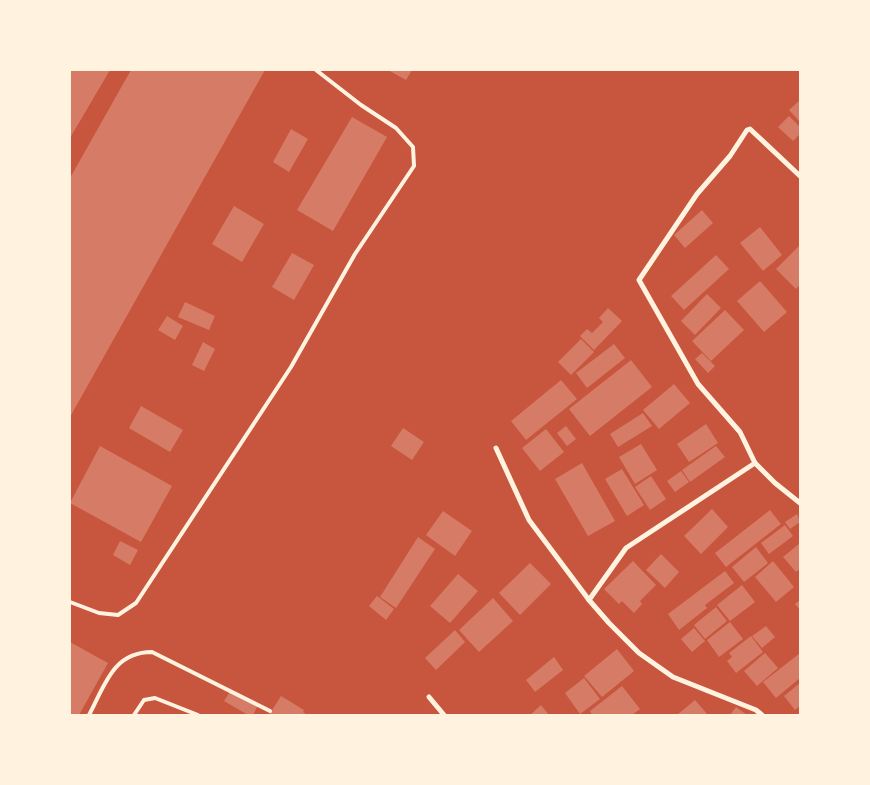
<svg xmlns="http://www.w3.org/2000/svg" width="870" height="785" viewBox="0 0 870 785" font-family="'Fira Sans Condensed',sans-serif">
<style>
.building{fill:#d67c66}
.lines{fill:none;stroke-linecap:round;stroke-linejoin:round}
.service{stroke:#fff3e0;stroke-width:4}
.minor{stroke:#fff3e0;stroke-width:5}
</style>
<rect width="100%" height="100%" fill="#c8553d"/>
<g class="building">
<path d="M70 70H110L70 138Z"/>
<path d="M131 70H265L70 417V178Z"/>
<path d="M388 70H412L406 80Z"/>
<path d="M800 100V122L789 110Z"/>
<path d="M789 116 800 127V134L793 141 778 127Z"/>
<path d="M352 117 387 137 333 231 297 210Z"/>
<path d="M291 129 308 139 289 172 273 162Z"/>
<path d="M234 206 264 224 242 262 212 244Z"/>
<path d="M702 210 713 223 685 248 674 235Z"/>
<path d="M760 227 782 255 763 271 740 243Z"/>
<path d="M800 245V285L796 289 776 269Z"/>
<path d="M292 253 314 265 294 300 272 287Z"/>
<path d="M716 255 729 269 684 310 671 296Z"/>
<path d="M760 281 787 312 764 332 737 301Z"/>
<path d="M707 294 721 308 695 335 681 321Z"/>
<path d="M185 302 215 316 209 330 178 317Z"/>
<path d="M608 308 622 321 594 350 580 336 587 329 592 333 603 322 599 318Z"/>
<path d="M725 310 744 330 711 361 692 341Z"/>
<path d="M167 316 183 326 175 340 158 330Z"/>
<path d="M581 339 594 352 571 375 558 362Z"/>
<path d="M203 342 215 349 204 371 192 365Z"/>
<path d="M614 344 625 358 587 388 576 373Z"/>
<path d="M702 353 715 366 708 373 695 359Z"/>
<path d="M631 360 652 387 590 436 569 409Z"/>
<path d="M561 380 577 399 526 440 511 421Z"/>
<path d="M674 384 690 403 659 429 643 410Z"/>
<path d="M141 406 183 430 170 452 129 428Z"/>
<path d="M643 413 652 426 618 447 610 434Z"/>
<path d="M706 424 718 443 689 462 677 444Z"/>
<path d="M566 426 576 439 567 446 557 433Z"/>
<path d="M403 428 424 442 412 460 391 446Z"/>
<path d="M546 429 564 452 540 471 522 448Z"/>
<path d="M641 444 657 470 635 484 619 457Z"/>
<path d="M100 446 172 486 141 542 70 503Z"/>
<path d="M716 446 725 457 690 482 682 470Z"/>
<path d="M582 463 615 521 588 536 555 479Z"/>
<path d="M622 469 644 505 627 516 605 479Z"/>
<path d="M681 471 689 482 675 492 667 481Z"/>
<path d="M651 476 666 499 650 510 635 487Z"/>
<path d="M712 509 728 527 701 554 684 536Z"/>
<path d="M770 510 781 524 726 567 715 553Z"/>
<path d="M443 511 472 531 455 556 426 535Z"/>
<path d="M797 514 800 522 790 529 785 522Z"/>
<path d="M785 525 793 536 769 554 761 543Z"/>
<path d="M418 537 435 549 396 608 380 597Z"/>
<path d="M120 541 138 550 130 565 113 555Z"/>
<path d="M800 543V569L796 572 783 557Z"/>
<path d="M756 547 768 563 744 582 732 567Z"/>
<path d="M661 554 679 572 665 588 646 570Z"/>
<path d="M633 561 656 585 640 601 642 604 634 613 622 601 619 604 604 589Z"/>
<path d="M773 561 794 587 776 602 755 577Z"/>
<path d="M530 563 551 584 520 615 499 593Z"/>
<path d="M725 571 734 583 705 605 707 608 679 630 668 614Z"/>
<path d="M458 574 478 591 450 623 430 606Z"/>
<path d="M742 585 755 602 730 621 717 605Z"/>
<path d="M377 596 394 609 386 620 369 606Z"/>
<path d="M493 598 513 621 479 652 459 630Z"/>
<path d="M800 600V610L795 604Z"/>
<path d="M716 607 727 621 705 639 694 625Z"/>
<path d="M730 622 743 639 719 657 707 640Z"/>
<path d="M766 626 775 637 762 648 752 636Z"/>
<path d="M694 628 705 641 692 652 681 639Z"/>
<path d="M455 630 465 642 436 670 425 658Z"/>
<path d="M751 636 763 652 736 673 727 661 732 657 729 653Z"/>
<path d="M70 642 108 663 79 715H70Z"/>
<path d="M617 649 634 671 602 697 584 676Z"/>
<path d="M765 653 778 668 757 686 744 671Z"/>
<path d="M800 653V678L776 698 763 682Z"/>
<path d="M554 657 563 670 535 692 526 680Z"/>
<path d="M584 678 600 699 580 714 565 693Z"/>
<path d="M800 683V706L795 710 784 696Z"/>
<path d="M622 686 640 709 632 715H592L590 711Z"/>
<path d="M231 690 258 705 253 715H248L224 701Z"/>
<path d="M281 696 304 710 303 712 307 715H269Z"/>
<path d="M695 700 708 715H677Z"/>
<path d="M541 705 549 715H530Z"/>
<path d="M736 707 747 715H730Z"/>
</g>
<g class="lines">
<g class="service">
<path d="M70 602 99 613 118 615 136 603 291 367 355 254 414 166 413 147 396 128 361 105 316 70"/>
<path d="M89 715C105 685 113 652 152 652L270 711"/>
<path d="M134 715 144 700 155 698 198 715"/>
</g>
<g class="minor">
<path d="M800 176 750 129 747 130 730 156 697 194 639 280 698 384 740 432 755 463 775 483 800 503"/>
<path d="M496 448 529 520 589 600 609 623 639 653 673 677 756 710 762 715"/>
<path d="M589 600 626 548 755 463"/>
<path d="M429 697 444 715"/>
</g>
</g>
<rect width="870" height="785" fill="none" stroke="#fff3e0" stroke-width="142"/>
</svg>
